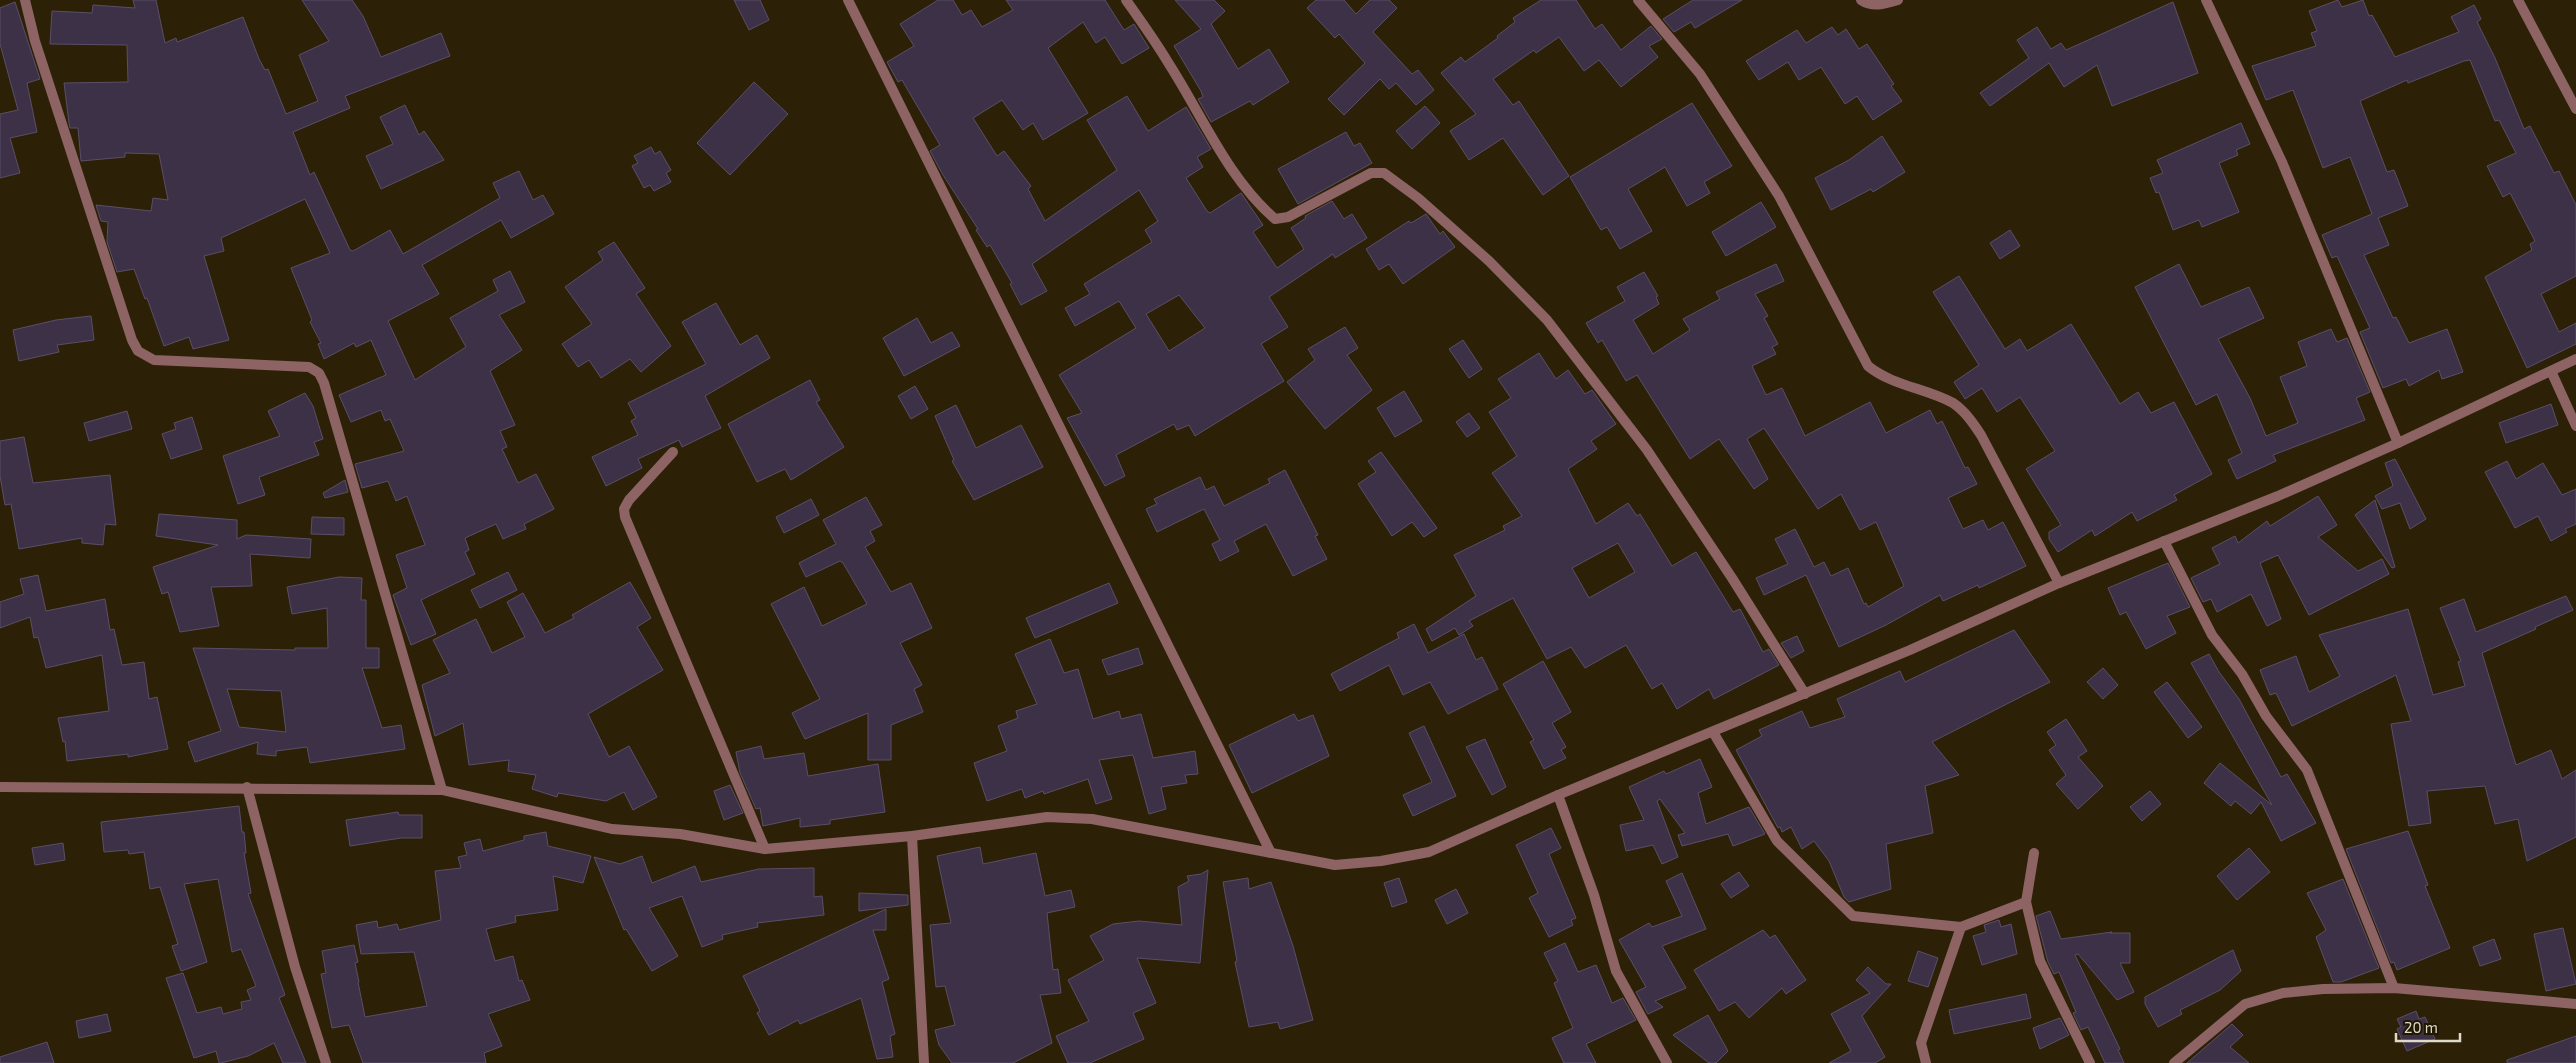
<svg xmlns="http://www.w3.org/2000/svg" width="2576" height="1063" viewBox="0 0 2576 1063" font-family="'Exo 2',sans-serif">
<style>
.building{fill:#3d3148;stroke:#5b4e67;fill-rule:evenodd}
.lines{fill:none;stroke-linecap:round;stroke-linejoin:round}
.minor{stroke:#8d6463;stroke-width:10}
</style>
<rect width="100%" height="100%" fill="#2c2107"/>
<g class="building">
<path d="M133 0H156L165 43 176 38 177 42 243 17 259 59 265 70 268 69 286 114 318 101 299 55 329 41 302 0H352L363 16 381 57 441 33 450 56 345 96 350 108 293 132 310 175 314 172 350 250 353 251 390 230 403 254 500 198 493 183 519 171 533 200 543 195 554 214 511 238 501 220 422 265 439 294 388 321 415 380 466 347 450 318 498 291 493 280 510 271 525 302 499 315 522 350 490 371 515 425 500 431 507 447 502 449 518 483 536 474 554 509 524 524 526 529 503 539 496 524 465 538 469 550 465 552 475 574 421 600 436 634 411 645 393 595 407 588 396 555 425 545 407 496 396 501 388 481 362 488 355 464 404 451 390 419 385 421 381 410 351 422 339 395 386 375 371 340 356 347 354 343 324 359 318 344 321 343 310 322 312 320 291 268 330 253 305 199 221 238 224 251 204 256 229 340 193 349 189 337 164 346 147 298 145 299 134 269 117 272 107 242 108 222 101 221 96 205 151 211 153 198 168 200 159 154 125 153V157L81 161 78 128H70L69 123 64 83 128 82 127 45 50 44 52 11 92 13 93 5 135 8Z"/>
<path d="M734 0H760L769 20 749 30Z"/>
<path d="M938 0H953L962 15 971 10 982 27 1013 10 1006 0H1105L1124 30 1134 24 1149 48 1122 64 1105 37 1096 43 1083 22 1048 48 1088 113 1043 140 1033 123 1023 130 1002 100 973 118 997 156 1004 151 1031 186 1028 189 1045 221 1117 170 1087 120 1127 96 1148 131 1186 107 1211 149 1197 157 1203 167 1186 178 1207 211 1210 213 1241 193 1263 225 1253 232 1277 268 1304 249 1291 228 1306 218 1305 216 1332 201 1344 219 1352 214 1367 238 1335 258 1333 254 1269 297 1288 327 1261 344 1284 381 1195 436 1189 425 1177 430 1174 424 1116 455 1125 476 1105 486 1067 418 1082 413 1059 375 1136 328 1119 301 1075 326 1065 308 1090 294 1084 284 1152 242 1145 230 1158 221 1139 190 1032 264 1047 291 1021 305 1010 284 1012 283 990 245 987 247 976 230 978 229 943 175 930 151 940 145 902 80 898 82 887 62 914 46 900 24ZM1179 295 1205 328 1169 351 1146 314Z"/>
<path d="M1175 0H1214L1225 11 1211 24 1238 69 1269 49 1289 82 1253 105 1250 101 1211 122 1198 99 1203 97 1201 91 1174 46 1201 29Z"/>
<path d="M1316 0H1344L1356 14 1370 0H1389L1397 8 1373 32 1412 74 1418 70 1434 90 1416 105 1396 83 1389 89 1380 79 1344 115 1328 99 1365 63 1339 34 1335 38 1307 8Z"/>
<path d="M1541 0H1576L1595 29 1602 24 1621 50 1651 26 1662 39 1649 46 1658 57 1621 87 1599 60 1584 71 1559 37 1536 53 1534 50 1493 79 1513 105 1519 101 1569 176 1543 195 1503 138 1469 160 1450 131 1476 114 1441 73 1461 57 1465 62 1498 38 1497 36 1515 22 1513 18Z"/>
<path d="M1693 0H1742L1695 28 1691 22 1674 32 1663 19Z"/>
<path d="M2338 0 2342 7 2363 0 2369 16 2372 15 2395 57 2459 32 2451 17 2474 5 2481 19 2477 22 2495 58 2524 129 2530 126 2554 173 2559 171 2576 205V276L2541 294 2559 332 2576 323V344L2527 368 2485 277 2532 250 2530 244 2535 241 2510 193 2503 197 2487 166 2516 153 2499 120 2495 121 2470 60 2464 61 2408 83 2407 80 2360 101 2387 172 2394 170 2408 206 2378 218 2389 245 2364 255 2393 318 2396 317 2409 343 2447 329 2463 372 2442 379 2439 370 2409 386 2406 379 2383 388 2360 332 2370 328 2337 256 2332 258 2322 235 2372 214 2350 157 2323 168 2293 90 2266 100 2252 66 2316 46 2311 33 2317 31 2309 11Z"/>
<path d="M15 2 40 79 27 83 37 132 10 138 20 173 0 178V114L18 110 0 44V8Z"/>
<path d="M2173 2 2198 73 2112 106 2097 65 2064 87 2049 63 1990 106 1980 93 2029 58 2017 40 2037 27 2051 49 2061 43 2066 50Z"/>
<path d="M1832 27 1838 35 1846 29 1859 49 1867 44 1894 84 1891 86 1902 101 1873 120 1857 96 1845 104 1821 67 1799 80 1788 62 1759 80 1746 61 1797 30 1806 43Z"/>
<path d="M754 82 788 114 730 175 697 143Z"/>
<path d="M1692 103 1732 166 1704 182 1710 193 1687 206 1665 167 1628 189 1652 231 1620 249 1607 227 1601 230 1570 177Z"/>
<path d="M405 105 419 135 424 131 444 160 381 189 366 156 393 144 380 117Z"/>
<path d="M1425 106 1440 123 1412 149 1396 131Z"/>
<path d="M2241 123 2250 144 2236 150 2238 155 2219 163 2239 212 2202 227 2199 220 2173 230 2159 192 2156 193 2150 178 2163 173 2157 160Z"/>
<path d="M1346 132 1354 146 1360 143 1372 163 1298 204 1278 169Z"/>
<path d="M1882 136 1905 172 1873 192 1871 189 1831 210 1815 178 1849 160Z"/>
<path d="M651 147 655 154 660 151 671 170 666 173 671 182 654 191 650 185 644 188 632 166 638 163 634 156Z"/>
<path d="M1761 202 1776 227 1726 256 1712 232Z"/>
<path d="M1426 214 1440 234 1443 231 1455 247 1403 284 1389 264 1379 270 1366 249 1409 221 1411 223Z"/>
<path d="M2010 230 2020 246 2000 259 1990 243Z"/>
<path d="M614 242 645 288 636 294 671 346 641 372 630 359 601 378 589 360 578 367 562 344 592 324 565 287 603 260 598 252Z"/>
<path d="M1776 264 1784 281 1755 294 1768 316 1764 318 1778 344 1772 347 1776 354 1752 366 1766 395 1782 388 1805 436 1870 402 1886 433 1930 410 1937 424 1942 421 1965 468 1968 467 1977 484 1948 498 1963 529 1983 520 1988 530 2003 522 2026 566 1979 588 1978 585 1943 601 1940 595 1886 625 1839 647 1806 575 1764 595 1756 578 1788 564 1775 539 1795 529 1814 567 1824 562 1831 576 1848 568 1864 604 1866 603 1868 607 1904 586 1876 522 1860 530 1841 494 1818 509 1764 428 1747 439 1768 479 1754 489 1719 439 1690 459 1637 375 1626 381 1602 340 1598 343 1586 323 1625 301 1617 287 1644 272 1658 296 1656 297 1659 304 1633 320 1653 354 1690 330 1683 319 1720 299 1716 292Z"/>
<path d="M2179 264 2201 307 2249 287 2264 318 2218 339 2250 398 2266 436 2298 423 2280 377 2307 366 2298 342 2331 329 2337 342 2347 338 2370 392 2356 398 2365 420 2273 455 2276 461 2237 479 2228 460 2242 453 2217 394 2196 405 2135 287Z"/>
<path d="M1959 276 2005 349 2020 339 2027 351 2071 324 2120 404 2138 392 2151 413 2174 402 2212 474 2174 495 2177 500 2137 521 2132 512 2095 536 2092 530 2058 552 2049 539V532L2061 525 2026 469 2055 451 2020 397 1997 412 1982 388 1965 399 1954 382 1979 365 1933 292Z"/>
<path d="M716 303 740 345 757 335 770 358 705 396 721 428 682 447 679 440 638 459 642 468 606 486 592 457 638 435 631 421 636 418 628 403 706 364 682 322Z"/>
<path d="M91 316 94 340 57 345 59 352 19 361 13 330 56 320Z"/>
<path d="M917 318 931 343 952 332 960 346 904 376 883 338Z"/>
<path d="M1345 327 1358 348 1347 355 1372 390 1325 429 1287 382 1315 360 1308 349Z"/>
<path d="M1463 340 1482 369 1469 378 1449 349Z"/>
<path d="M1539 353 1556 379 1568 370 1585 394 1592 390 1616 424 1591 441 1597 449 1568 469 1596 524 1628 503 1637 516 1640 514 1672 566 1696 552 1733 612 1740 609 1763 652 1769 649 1779 665 1714 699 1709 689 1677 709 1662 683 1652 689 1626 645 1585 668 1571 647 1547 659 1513 598 1469 621 1473 626 1459 635 1455 628 1432 641 1426 629 1476 596 1454 555 1505 530 1503 526 1522 516 1492 473 1517 456 1489 412 1511 398 1498 379ZM1618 543 1635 572 1589 598 1572 568Z"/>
<path d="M810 380 820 400 816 402 844 447 791 480 785 469 757 482 728 424Z"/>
<path d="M915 386 928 409 911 419 898 396Z"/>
<path d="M1404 391 1422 421 1395 437 1377 408Z"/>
<path d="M305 393 313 406 323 439 314 442 319 455 259 477 265 495 238 504 223 456 280 436 268 411Z"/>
<path d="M2551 404 2558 425 2506 443 2499 423Z"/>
<path d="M956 405 976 448 1021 425 1043 467 974 500 952 461 954 460 935 416Z"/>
<path d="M127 411 132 429 89 441 84 423Z"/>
<path d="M1469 413 1480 428 1467 437 1456 422Z"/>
<path d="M192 417 202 449 171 459 162 434 176 429 174 423Z"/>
<path d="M24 437 33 483 110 475 116 525 105 524 103 545 82 543V538L19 549 11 504 5 505 0 476V441Z"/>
<path d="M1381 452 1437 528 1424 537 1412 522 1392 536 1358 484 1376 472 1368 461Z"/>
<path d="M2395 459 2426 519 2410 529 2400 503 2382 509 2375 496 2393 486 2385 463Z"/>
<path d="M2507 461 2516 479 2543 463 2562 495 2576 489V524L2565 529 2567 532 2551 541 2538 516 2515 528 2485 472Z"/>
<path d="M1285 470 1318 535 1315 536 1327 559 1293 576 1266 524 1234 541 1239 551 1220 561 1212 544 1220 540 1204 509 1157 532 1146 509 1157 504 1154 499 1200 477 1206 490 1214 486 1224 506 1270 483 1268 479Z"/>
<path d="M345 480 348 492 325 498 323 493Z"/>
<path d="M2318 496 2337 525 2318 537 2358 571 2382 559 2389 574 2309 615 2278 555 2260 563 2281 619 2267 626 2251 594 2217 612 2211 599 2203 602 2191 578 2220 564 2212 548 2235 536 2238 543 2267 521 2270 526Z"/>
<path d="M866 497 882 525 870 531 875 541 865 547 891 592 911 583 932 628 900 643 922 685 914 689 923 712 891 725V760H868V713L805 739 792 713 820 699 771 604 804 587 822 626 867 604 843 563 840 561 806 577 799 563 836 544 823 520Z"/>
<path d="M811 499 819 515 784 533 776 517Z"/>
<path d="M2375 500 2395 567 2392 568 2355 515Z"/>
<path d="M159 514 237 520V539L246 535 311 539 310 558 250 554 252 586 211 587 219 626 180 632 168 592 162 594 153 567 218 545 156 536Z"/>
<path d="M312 517 344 518V535L311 534Z"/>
<path d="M2168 563 2190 607 2167 616 2176 633 2146 649 2126 612 2120 615 2108 588Z"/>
<path d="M508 572 517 590 480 608 471 590Z"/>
<path d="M38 575 46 611 105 599 110 630 114 629 122 665 144 662 149 699 157 697 168 749 128 757V754L67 761 65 741 63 742 58 718 109 711 102 655 46 668 38 637 34 638 30 617 0 628V602L24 594 20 579Z"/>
<path d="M339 577 362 578 361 600H366V648H379V668H362L382 728 401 725 405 749 310 763 307 747 276 751V756L257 754 258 742 195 762 188 742 221 731 193 648 295 650V648H328L327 608 292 614 287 587ZM227 689 281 691 286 732 239 727Z"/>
<path d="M630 582 651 618 637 627 663 670 588 714 609 757 629 746 657 797 633 810 624 792 606 801 558 793 557 797 532 789 536 775 508 771 509 760 469 765 463 723 435 736 422 685 450 673 433 640 476 619 492 653 525 637 507 602 523 593 545 633 574 618 572 615Z"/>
<path d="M1109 583 1118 603 1035 638 1026 618Z"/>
<path d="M2566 596 2573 610 2535 627 2536 629 2482 653 2516 765 2551 750 2562 779 2576 770V837L2527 861 2518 819 2495 824 2485 786 2427 791 2431 823 2409 826 2391 724 2411 721 2396 675 2292 726 2276 693 2270 695 2260 670 2296 656 2309 692 2340 676 2319 635 2408 609 2433 695 2465 686 2458 662 2461 661 2440 608 2464 599 2476 632Z"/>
<path d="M1414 624 1428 653 1464 634 1476 660 1482 657 1498 689 1448 714 1430 682 1403 695 1389 665 1340 691 1331 674 1399 638 1397 633Z"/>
<path d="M2014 630 2050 682 1932 742 1959 775 1925 786 1933 833 1886 844 1891 889 1849 902 1844 897 1829 861 1814 841 1802 849 1791 827 1782 832 1780 827 1778 828 1736 750 1762 736 1759 730 1802 711 1810 728 1845 717 1837 699 1900 671 1905 682Z"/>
<path d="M1797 636 1804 651 1791 658 1781 643Z"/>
<path d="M1050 639 1064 673 1078 669 1093 719 1119 711 1121 719 1141 714 1153 758 1195 751 1198 774 1185 775 1187 783 1161 787 1166 809 1149 814 1133 755 1099 760 1112 799 1096 804 1088 779 1044 794 1043 791 1025 798 1022 789 987 801 974 763 1007 751 998 726 1018 718 1016 711 1037 704 1015 654Z"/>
<path d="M1138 648 1143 664 1108 675 1102 660Z"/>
<path d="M2209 654 2219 672 2239 699 2281 777 2287 774 2316 823 2281 841 2261 802 2251 814 2235 801 2231 806 2204 783 2220 763 2272 805 2191 663Z"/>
<path d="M1543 661 1571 712 1552 723 1566 747 1561 750 1566 758 1544 769 1530 742 1534 740 1503 684Z"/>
<path d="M2103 668 2118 685 2103 699 2087 682Z"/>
<path d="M2167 682 2202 727 2188 738 2154 692Z"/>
<path d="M1294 714 1298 721 1313 715 1329 756 1252 793 1229 745Z"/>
<path d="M2066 719 2087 751 2078 757 2103 786 2078 809 2056 784 2066 775 2049 750 2056 745 2047 732Z"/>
<path d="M1424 726 1456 796 1413 816 1403 795 1432 782 1409 733Z"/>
<path d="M1485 739 1506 787 1492 795 1466 747Z"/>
<path d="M761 746 764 759 804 753 808 776 878 764 885 812 830 820V824L800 827V818L763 826 760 808 756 809 740 773 736 752Z"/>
<path d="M1700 759 1712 787 1698 793 1706 824 1749 807 1765 834 1733 846 1728 834 1682 846 1678 835 1685 833 1660 799 1657 801 1678 857 1662 864 1653 845 1626 851 1620 825 1644 820 1629 787 1664 771 1666 774Z"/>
<path d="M730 785 743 813 724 820 714 791Z"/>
<path d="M2150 791 2161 804 2142 821 2130 807Z"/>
<path d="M239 806 242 832H244L246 853H244L251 893 248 894 285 995 279 998 306 1063H283L274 1043 248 1056 221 1063H219L216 1051 194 1058 166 978 183 973 197 1013 221 1007 223 1014 242 1009 241 1002 251 1000 247 990 256 986 241 949 232 952 218 879 184 884 207 962 181 971 172 946 178 944 160 887 150 889 144 852 129 854 128 850 104 852 101 822Z"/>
<path d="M398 812 399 815H422V838H401L350 846 346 820Z"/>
<path d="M1551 828 1561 848 1549 854 1576 918 1571 920 1573 925 1549 937 1529 898 1538 893 1516 845Z"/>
<path d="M2408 831 2428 885 2425 886 2450 948 2397 970 2394 962 2391 963 2346 849Z"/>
<path d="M546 832 548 846 591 856 583 883 553 876 558 910 515 916 516 922 486 929 495 961 513 956 519 981 522 980 530 1000 488 1014 502 1046 484 1053 486 1063H363L349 1025 332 1028 321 974 326 973 322 951 354 945 358 962 355 963 359 982H358L365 1017 427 1006 414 952 361 954 356 925 377 921 378 928 397 924 399 930 441 920 435 871 461 868 458 857 467 855 464 843 480 839 483 851 524 840V836Z"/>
<path d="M63 843 65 860 35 865 32 848Z"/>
<path d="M980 847 983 864 1036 853 1045 896 1071 890 1075 907 1047 913 1053 970 1058 969 1061 993 1040 995 1052 1043 1013 1063H952L939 1045 935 1030 955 1025 945 986 936 987 930 925 951 923 937 856Z"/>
<path d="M2249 848 2270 872 2237 900 2217 876Z"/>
<path d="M642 856 652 883 695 866 701 882 759 869 814 868V897L822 896 824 915 757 923 758 927 722 935 723 939 702 947 682 896 649 908 678 956 652 971 626 929 624 930 594 857 620 864Z"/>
<path d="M1208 870 1200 963 1137 958 1156 1003 1133 1013 1144 1039 1090 1063H1068L1056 1036 1089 1021 1068 980 1104 960 1090 936 1113 924 1139 921 1182 925 1178 887 1189 881 1187 876 1201 874Z"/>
<path d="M1739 872 1749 886 1731 898 1721 884Z"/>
<path d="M1682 873 1706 929 1662 946 1686 988 1655 1001 1663 1007 1648 1014 1636 992 1646 987 1619 940 1649 923 1652 927 1682 916 1666 881Z"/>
<path d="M1248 878 1249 889 1271 882 1293 946 1313 1020 1280 1029 1278 1022 1249 1027 1235 962 1237 961 1223 882Z"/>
<path d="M1399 878 1407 902 1392 907 1384 883Z"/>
<path d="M2343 879 2379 968 2341 982H2333L2316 937 2326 930 2307 893Z"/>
<path d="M1456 889 1468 913 1447 924 1435 900Z"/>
<path d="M859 893 908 895V905L859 911Z"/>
<path d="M886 909V930H873L889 979 882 982 895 1034 890 1036 893 1057 877 1059 861 998 800 1024 798 1020 769 1035 757 1013 760 1011 743 976Z"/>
<path d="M2050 911 2061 939 2112 932 2110 933H2130V963H2120L2134 992 2117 1000 2078 954 2075 955 2120 1049 2118 1050 2124 1063H2105L2088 1027 2081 1030 2073 1013 2076 1012 2059 972 2054 974 2048 962 2036 916Z"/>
<path d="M1999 920 2001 927 2011 924 2017 954 1982 965 1973 936 1986 932 1984 925Z"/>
<path d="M2563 928 2576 984 2546 991 2534 934Z"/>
<path d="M1763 930 1770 938 1775 935 1806 980 1786 994 1782 988 1749 1018 1735 1002 1719 1011 1694 970Z"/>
<path d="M2494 939 2501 959 2480 966 2473 947Z"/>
<path d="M1565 943 1578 972 1596 965 1612 1003 1623 998 1636 1020 1586 1044 1596 1063H1564L1552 1038 1573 1028 1554 983 1558 981 1544 953Z"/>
<path d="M2233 950 2241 971 2220 990 2180 1010 2182 1014 2158 1027 2145 1004V997Z"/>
<path d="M1918 951 1938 958 1928 987 1908 981Z"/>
<path d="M1868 967 1886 984H1891L1862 1016 1885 1057 1875 1063H1829L1851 1051 1831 1014 1870 993 1856 980Z"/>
<path d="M2026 994 2031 1018 1954 1034 1949 1010Z"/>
<path d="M2416 1011 2419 1019 2425 1017 2435 1039 2407 1051 2397 1029 2401 1027 2397 1019Z"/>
<path d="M107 1014 111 1031 79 1038 76 1021Z"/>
<path d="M1708 1015 1728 1051 1716 1063H1709L1673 1035Z"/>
<path d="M2060 1018 2069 1035 2040 1049 2033 1028Z"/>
<path d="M2232 1024 2243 1035 2230 1047 2249 1063H2187Z"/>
<path d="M2576 1036V1063H2507V1060Z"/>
<path d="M47 1042 54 1063H0V1057Z"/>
</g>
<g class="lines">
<g class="minor">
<path d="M25 0 35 41 132 340 138 351 154 360 309 367 319 373 324 383 442 790"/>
<path d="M848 0 1271 853"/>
<path d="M1126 0C1141 21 1156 42 1169 64 1203 117 1227 177 1275 219L1288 217 1371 173H1384L1418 198 1489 261 1547 320 1647 450 1732 578 1805 694"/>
<path d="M1638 0 1700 74 1779 196 1868 366C1893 386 1925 388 1953 403 1965 411 1973 423 1981 435L2059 583"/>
<path d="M1861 0C1873 8 1885 4 1898 0"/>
<path d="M2206 0 2282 162 2398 443"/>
<path d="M2518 0 2576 109"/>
<path d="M2551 371 2576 426"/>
<path d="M673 452 629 500 624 509 625 517 765 849"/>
<path d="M2164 541 2212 635 2242 674 2266 716 2307 770 2394 988"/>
<path d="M1713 732 1777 841 1853 916 1961 927"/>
<path d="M0 787 442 790 612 829 680 834 765 849 912 836 1047 817 1092 819 1335 865 1381 861 1429 852 1558 795 1910 650 2059 583 2278 496 2398 443 2576 359"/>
<path d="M247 787 295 967 326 1063"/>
<path d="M1558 795 1594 895 1616 971 1667 1063"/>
<path d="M912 836 924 1063"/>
<path d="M2034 853 2026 902 2040 961 2090 1063"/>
<path d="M1926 1063 1921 1043 1961 927 2026 902"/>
<path d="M2174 1063 2245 1004 2283 993 2323 989 2394 988 2576 1004"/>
</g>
</g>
<path d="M2396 1033v8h64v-8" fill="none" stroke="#dfd9ca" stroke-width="2.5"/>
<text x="2404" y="1033" font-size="15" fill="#dfd9ca" stroke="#221800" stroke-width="4" paint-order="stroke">20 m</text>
</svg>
